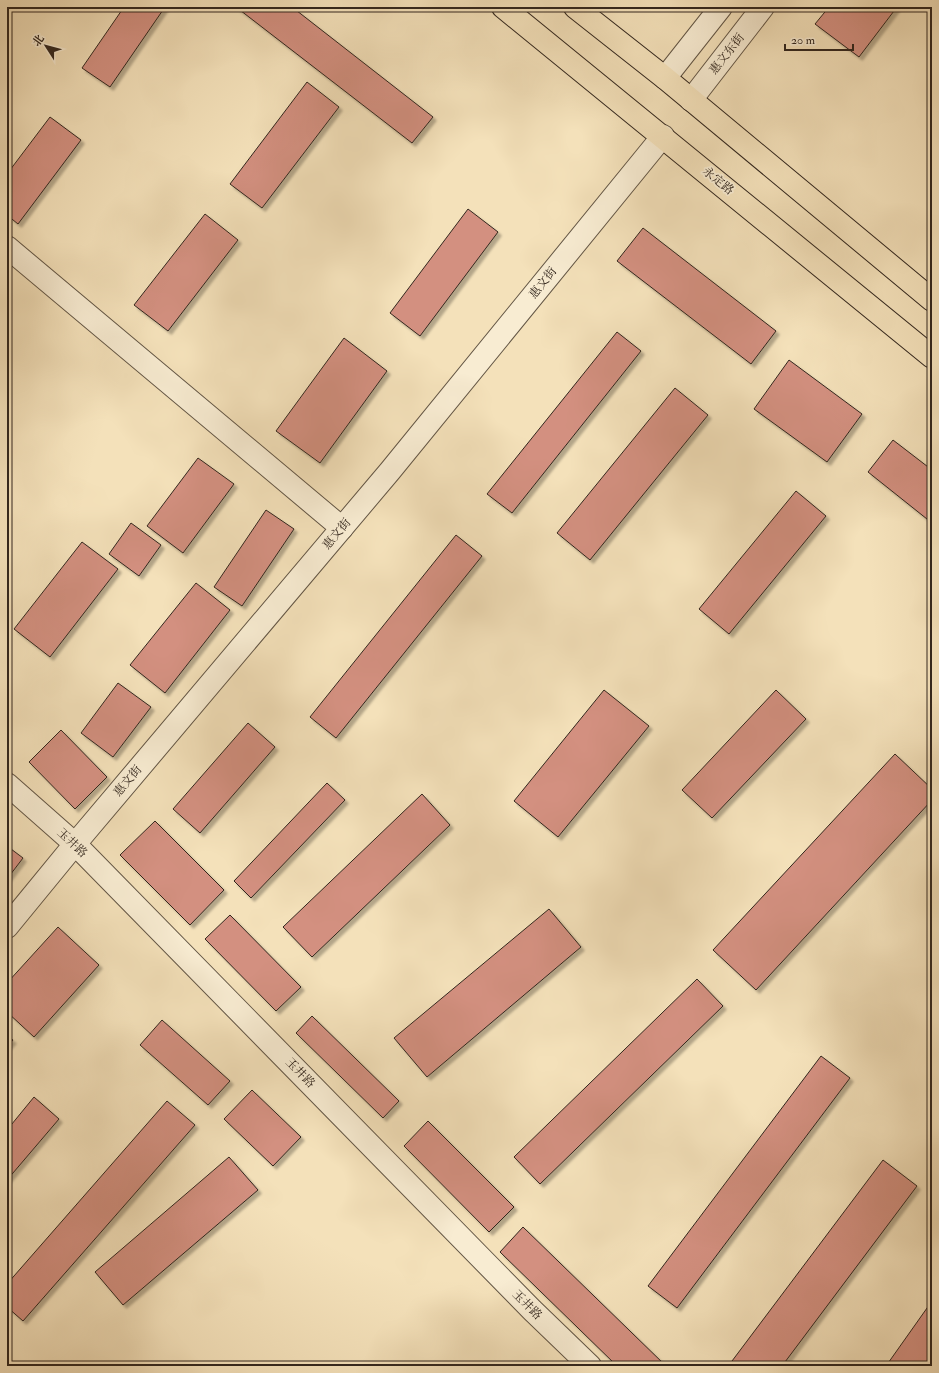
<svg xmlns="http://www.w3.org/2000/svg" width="939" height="1373" viewBox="0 0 939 1373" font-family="'IM FELL Double Pica','Noto Serif SC',serif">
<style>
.building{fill:#d39080;stroke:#33271e;filter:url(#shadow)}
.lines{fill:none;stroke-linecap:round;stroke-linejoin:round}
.minor-casing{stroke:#635645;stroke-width:24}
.highway-casing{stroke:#33271e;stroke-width:24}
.minor{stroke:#f8ecd2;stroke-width:22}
.highway{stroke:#f4e1ba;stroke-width:22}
.labels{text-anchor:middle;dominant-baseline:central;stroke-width:3.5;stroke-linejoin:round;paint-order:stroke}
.street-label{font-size:12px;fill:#33271e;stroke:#f8ecd2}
</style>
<defs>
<filter id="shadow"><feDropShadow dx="3.5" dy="3.5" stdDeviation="1" flood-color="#0004"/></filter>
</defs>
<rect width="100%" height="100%" fill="#f4e1ba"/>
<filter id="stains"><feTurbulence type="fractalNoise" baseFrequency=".005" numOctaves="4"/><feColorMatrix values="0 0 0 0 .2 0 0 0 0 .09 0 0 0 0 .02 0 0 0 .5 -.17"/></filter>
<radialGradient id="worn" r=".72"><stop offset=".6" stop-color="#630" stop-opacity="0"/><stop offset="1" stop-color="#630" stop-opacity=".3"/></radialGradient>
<g class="building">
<path d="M124 7H165L110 87 82 68Z"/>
<path d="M236 7H292L433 117 412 143Z"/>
<path d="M829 7H897L859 57 815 24Z"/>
<path d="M307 82 339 107 262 208 230 184Z"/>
<path d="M50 117 81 140 18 224 7 215V174Z"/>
<path d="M468 209 498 232 420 336 390 313Z"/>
<path d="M205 214 238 240 168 331 134 305Z"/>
<path d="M643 228 776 331 751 364 617 261Z"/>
<path d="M617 332 641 351 512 513 487 494Z"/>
<path d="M344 338 387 371 320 463 276 431Z"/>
<path d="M789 360 862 414 827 462 754 409Z"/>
<path d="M675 388 708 415 590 560 557 533Z"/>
<path d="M893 440 932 470V523L868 472Z"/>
<path d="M198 458 234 484 183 553 147 526Z"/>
<path d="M796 491 826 516 729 634 699 609Z"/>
<path d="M266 510 294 529 242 606 214 587Z"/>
<path d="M131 523 161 545 139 576 109 554Z"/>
<path d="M456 535 482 556 336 738 310 717Z"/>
<path d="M82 542 118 569 50 657 14 629Z"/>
<path d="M196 583 230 610 165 693 130 665Z"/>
<path d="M118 683 151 707 113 757 81 733Z"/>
<path d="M604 690 649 726 558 837 514 801Z"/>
<path d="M776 690 806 719 712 818 682 790Z"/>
<path d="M248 723 275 747 200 833 173 809Z"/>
<path d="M61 730 107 777 75 809 29 762Z"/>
<path d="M895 754 932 789V800L756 990 713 950Z"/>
<path d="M327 783 345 800 251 898 234 881Z"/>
<path d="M422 794 450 825 312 957 283 927Z"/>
<path d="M155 821 224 890 190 925 120 855Z"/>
<path d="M7 846 23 858 7 879Z"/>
<path d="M549 909 581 947 427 1077 394 1038Z"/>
<path d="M230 915 301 987 276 1011 205 939Z"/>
<path d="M58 927 99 965 34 1037 7 1012V983Z"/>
<path d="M697 979 723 1006 540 1184 514 1157Z"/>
<path d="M312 1016 399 1101 383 1118 296 1033Z"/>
<path d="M162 1020 230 1081 208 1105 140 1045Z"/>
<path d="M7 1036 13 1040 7 1047Z"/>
<path d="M821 1056 850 1078 677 1308 648 1286Z"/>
<path d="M252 1090 301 1137 273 1166 224 1119Z"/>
<path d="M34 1097 59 1119 7 1180V1130Z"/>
<path d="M167 1101 195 1125 23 1321 7 1307V1284Z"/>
<path d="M428 1121 514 1207 489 1232 404 1146Z"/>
<path d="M229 1157 258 1190 123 1305 95 1272Z"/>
<path d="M883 1160 917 1186 782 1366H730L729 1365Z"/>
<path d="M523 1227 666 1366H617L500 1252Z"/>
<path d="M932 1301V1361L929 1366H886Z"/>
</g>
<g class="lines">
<g class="minor-casing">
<g id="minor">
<path d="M665 78 721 7"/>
<path d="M691 100 763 7"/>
<path d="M7 247 342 528"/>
<path d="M7 784 75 844 532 1310 590 1366"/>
<path d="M7 927 75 844 390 471 663 136"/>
</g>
</g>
<g class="highway-casing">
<g id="highway">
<path d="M503 7 932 357"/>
<path d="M575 7 665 78 932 300"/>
</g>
</g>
<use href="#minor" class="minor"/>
<use href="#highway" class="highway"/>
</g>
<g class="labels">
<g class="street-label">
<text transform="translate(727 54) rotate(-52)">惠文东街</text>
<text transform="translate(718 181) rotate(39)">永定路</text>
<text transform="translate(543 283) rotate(-51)">惠文街</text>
<text transform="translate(337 534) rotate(-50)">惠文街</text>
<text transform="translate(128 781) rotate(-50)">惠文街</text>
<text transform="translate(72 843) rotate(43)">玉井路</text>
<text transform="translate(300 1073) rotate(46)">玉井路</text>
<text transform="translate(527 1305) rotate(45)">玉井路</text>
</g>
</g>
<rect width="939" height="1373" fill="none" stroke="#f4e1ba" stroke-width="24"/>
<rect x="8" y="8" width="923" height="1357" fill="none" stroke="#33271e" stroke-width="2"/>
<rect x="12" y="12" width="915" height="1349" fill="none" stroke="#33271e"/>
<g transform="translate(46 46) rotate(306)" stroke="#f8ecd2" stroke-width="3" paint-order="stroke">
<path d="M0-3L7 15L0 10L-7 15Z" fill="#33271e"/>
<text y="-6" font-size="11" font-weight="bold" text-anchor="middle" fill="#33271e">北</text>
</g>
<path d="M785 44v6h68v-6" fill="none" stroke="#33271e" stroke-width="2"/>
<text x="791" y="44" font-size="12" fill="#33271e" stroke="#f8ecd2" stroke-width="3" paint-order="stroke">20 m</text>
<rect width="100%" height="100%" filter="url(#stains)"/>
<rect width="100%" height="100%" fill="url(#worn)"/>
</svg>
